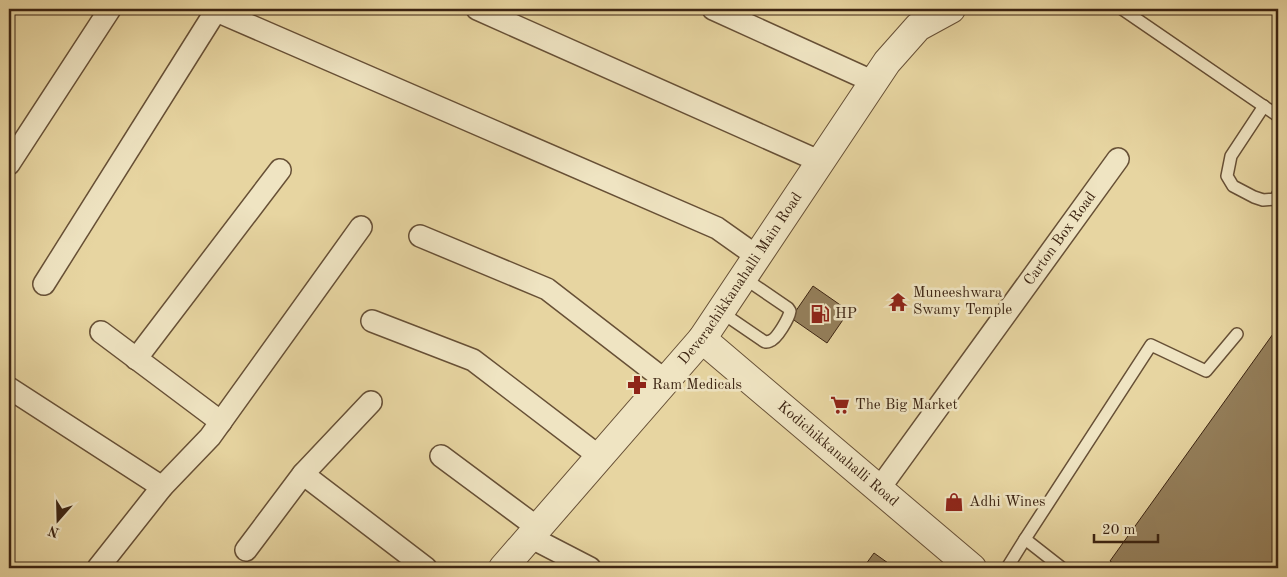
<svg xmlns="http://www.w3.org/2000/svg" width="1287" height="577" viewBox="0 0 1287 577" font-family="'Old Standard TT',serif">
<style>
.building{fill:#95805c;stroke:#3c2412}
.lines{fill:none;stroke-linecap:round;stroke-linejoin:round}
.service-casing{stroke:#675036;stroke-width:14}
.minor-casing{stroke:#675036;stroke-width:24}
.tertiary-casing{stroke:#675036;stroke-width:30}
.service{stroke:#efe4c2;stroke-width:11}
.minor{stroke:#efe4c2;stroke-width:21}
.tertiary{stroke:#efe4c2;stroke-width:28}
.labels{text-anchor:middle;dominant-baseline:central;stroke-width:5;stroke-linejoin:round;paint-order:stroke}
.street-label{font-size:15px;fill:#3c2412;stroke:#efe4c2}
.poi-label{font-size:15px;fill:#3c2412;stroke:#efe4c2;text-anchor:start}
</style>
<rect width="100%" height="100%" fill="#e7d5a1"/>
<filter id="stains"><feTurbulence type="fractalNoise" baseFrequency=".004" numOctaves="4"/><feColorMatrix values="0 0 0 0 .2 0 0 0 0 .09 0 0 0 0 .02 0 0 0 .5 -.17"/></filter>
<radialGradient id="worn" r=".72"><stop offset=".6" stop-color="#630" stop-opacity="0"/><stop offset="1" stop-color="#630" stop-opacity=".3"/></radialGradient>
<g class="building">
<path d="M813 286 849 311 827 343 791 318Z"/>
<path d="M1278 327V557L1270 568H1120L1110 561Z"/>
<path d="M874 553 895 568H863Z"/>
</g>
<g class="lines">
<g class="service-casing">
<g id="service">
<path d="M1122 9 1278 116"/>
<path d="M1264 106 1231 156 1227 176 1233 186 1254 197 1263 200 1275 199 1278 194"/>
<path d="M721 312 762 340C765 342 766 343 770 341 777 339 789 318 790 311L788 308 744 278"/>
<path d="M1025 539 1151 345 1206 371 1237 334"/>
<path d="M1007 568 1025 539 1062 568"/>
</g>
</g>
<g class="minor-casing">
<g id="minor">
<path d="M212 9 717 228 758 257"/>
<path d="M477 9 821 162"/>
<path d="M713 9 874 82"/>
<path d="M9 164 110 9"/>
<path d="M420 236 547 289 666 381"/>
<path d="M44 284 217 9"/>
<path d="M372 321 473 360 600 457"/>
<path d="M101 332 221 422"/>
<path d="M136 359 280 170"/>
<path d="M9 388 162 487"/>
<path d="M441 456 538 528"/>
<path d="M303 474 371 402"/>
<path id="s1" d="M879 489 1118 159"/>
<path d="M530 537 590 568"/>
<path d="M246 550 303 474 426 568"/>
<path d="M98 568 162 487 210 437 361 227"/>
</g>
</g>
<g class="tertiary-casing">
<g id="tertiary">
<path id="s2" d="M702 339 972 568"/>
<path id="s3" d="M503 568 702 339 887 62 918 27 951 9"/>
</g>
</g>
<use href="#service" class="service"/>
<use href="#minor" class="minor"/>
<use href="#tertiary" class="tertiary"/>
</g>
<defs>
<g id="temple-bare" transform="scale(1.5)"><path d="M0-6L5-2H3V0L6.5 2.5H4V6H1.5V3h-3V6H-4V2.5H-6.5L-3 0V-2H-5Z" fill="#8f2418" stroke="#efe4c2" stroke-width="2.5" paint-order="stroke"/></g>
<g id="fuel-bare" transform="scale(1.5)"><path d="M-5.5-6h7V0h2V4h1.3V-2.5L3-4.5l.8-.8L6-3V5H2.5V1h-1V6h-7ZM-4.2-4.7v3.2H.2V-4.7Z" fill="#8f2418" stroke="#efe4c2" stroke-width="2.5" paint-order="stroke"/></g>
<g id="pharmacy-bare" transform="scale(1.5)"><path d="M-2-6h4v4h4v4h-4v4h-4v-4h-4v-4h4Z" fill="#8f2418" stroke="#efe4c2" stroke-width="2.5" paint-order="stroke"/></g>
<g id="supermarket-bare" transform="scale(1.5)"><path d="M-6-5.5h2.5l.6 2H6L4.5 2H-2.5L-4.4-4H-6ZM-1.5 3.2a1.3 1.3 0 1 0 .1 0ZM3 3.2a1.3 1.3 0 1 0 .1 0Z" fill="#8f2418" stroke="#efe4c2" stroke-width="2.5" paint-order="stroke"/></g>
<g id="shop-bare" transform="scale(1.5)"><path d="M-5-2.5h2.3a2.7 3.5 0 0 1 5.4 0H5L5.5 6h-11ZM-1.5-2.5h3a1.5 2.3 0 0 0-3 0Z" fill="#8f2418" stroke="#efe4c2" stroke-width="2.5" paint-order="stroke"/></g>
</defs>
<g fill-rule="evenodd">
<use href="#temple-bare" x="898" y="302"/>
<use href="#fuel-bare" x="820" y="314"/>
<use href="#pharmacy-bare" x="637" y="385"/>
<use href="#supermarket-bare" x="840" y="405"/>
<use href="#shop-bare" x="954" y="502"/>
</g>
<g class="labels">
<g class="street-label">
<text stroke="none"><textPath href="#s1" startOffset="309">Carton Box Road</textPath></text>
<text stroke="none"><textPath href="#s3" startOffset="375">Deverachikkanahalli Main Road</textPath></text>
<text stroke="none"><textPath href="#s2" startOffset="178">Kodichikkanahalli Road</textPath></text>
</g>
<g class="poi-label">
<text x="913" y="293">Muneeshwara<tspan x="913" dy="17">Swamy Temple</tspan></text>
<text x="835" y="314">HP</text>
<text x="652" y="385">Ram Medicals</text>
<text x="855" y="405">The Big Market</text>
<text x="969" y="502">Adhi Wines</text>
</g>
</g>
<rect width="1287" height="577" fill="none" stroke="#e7d5a1" stroke-width="30"/>
<rect x="10" y="10" width="1267" height="557" fill="none" stroke="#3c2412" stroke-width="2.5"/>
<rect x="15" y="15" width="1257" height="547" fill="none" stroke="#3c2412"/>
<g transform="translate(58 520) rotate(200)" stroke="#efe4c2" stroke-width="4" paint-order="stroke">
<path d="M0-4L9 19L0 12L-9 19Z" fill="#3c2412"/>
<text y="-8" font-size="14" font-weight="bold" text-anchor="middle" fill="#3c2412">N</text>
</g>
<path d="M1094 534v8h64v-8" fill="none" stroke="#3c2412" stroke-width="2.5"/>
<text x="1102" y="534" font-size="15" fill="#3c2412" stroke="#efe4c2" stroke-width="4" paint-order="stroke">20 m</text>
<rect width="100%" height="100%" filter="url(#stains)"/>
<rect width="100%" height="100%" fill="url(#worn)"/>
</svg>
